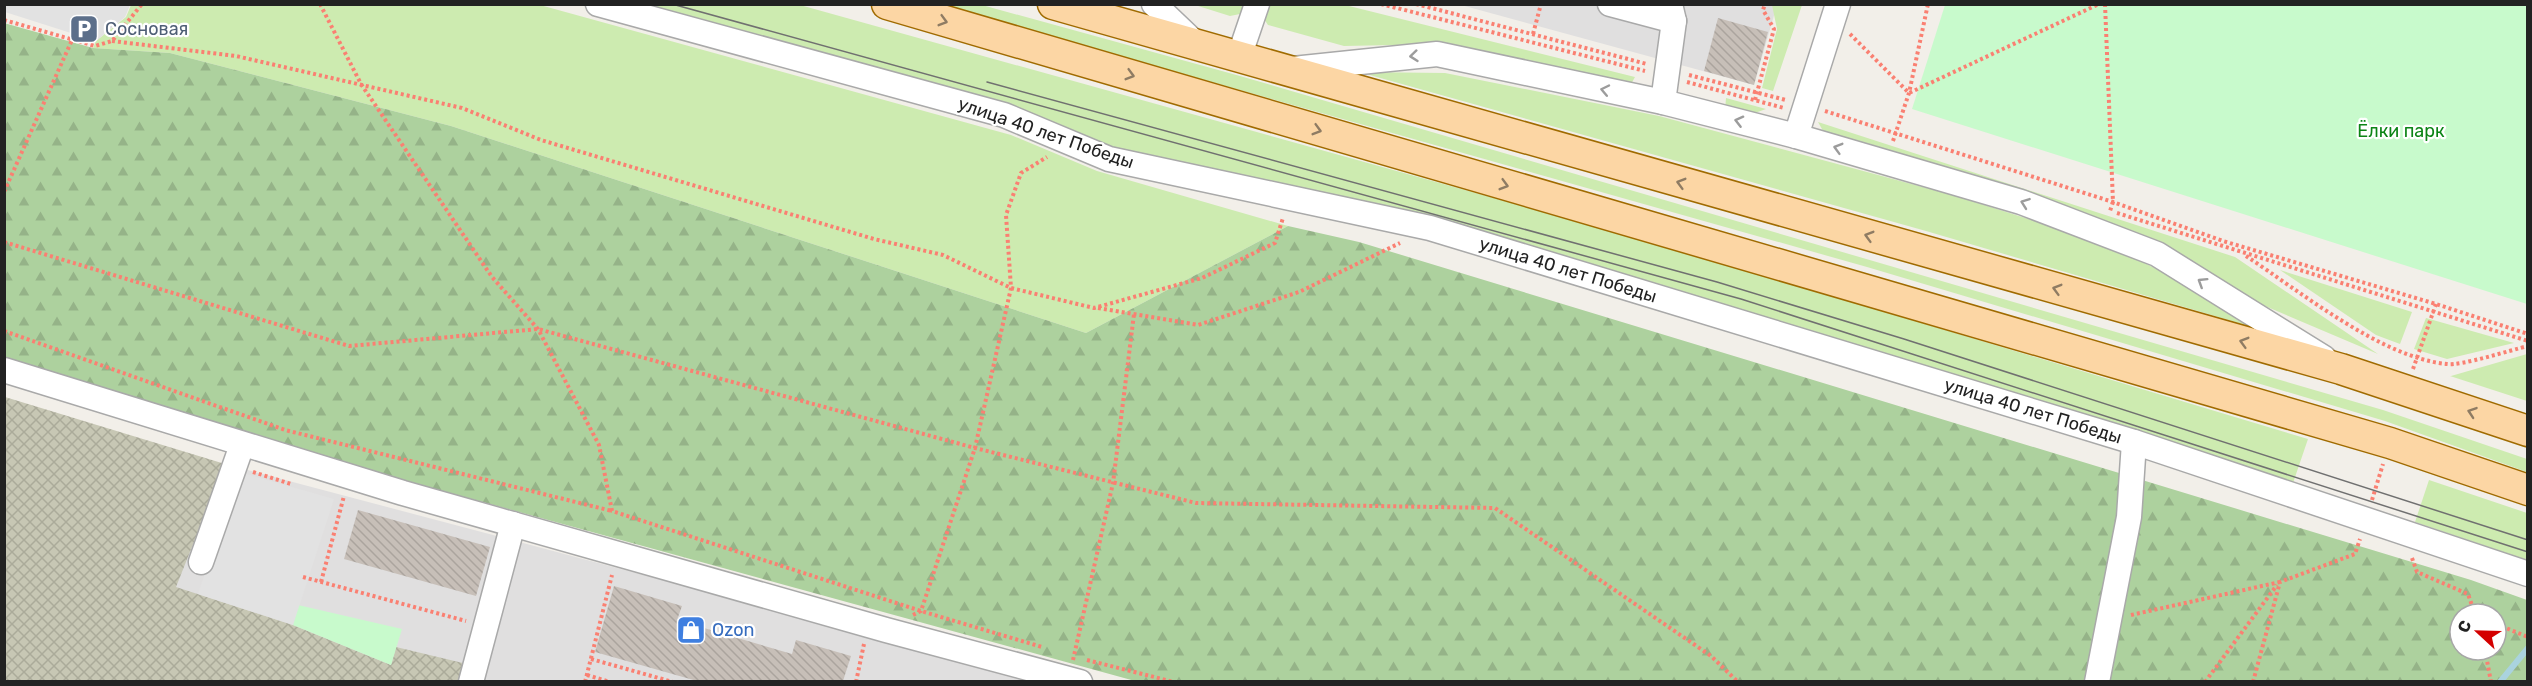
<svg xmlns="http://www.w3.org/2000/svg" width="2532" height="686" viewBox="0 0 2532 686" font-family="Rubik,sans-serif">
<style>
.residential{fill:#e0dfdf}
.construction{fill:url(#construction-cross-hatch)}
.grass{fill:#cdebb0}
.forest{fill:url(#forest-firs);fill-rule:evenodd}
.park{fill:#c8facc}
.parking{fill:#e2e2e2}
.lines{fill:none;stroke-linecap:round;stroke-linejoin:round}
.stream{stroke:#aad3df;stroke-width:6}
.building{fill:url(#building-back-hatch)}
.minor-casing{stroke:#a9a9a9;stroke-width:27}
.major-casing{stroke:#a06b00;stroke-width:33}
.path{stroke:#fa8072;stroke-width:4;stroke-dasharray:3 3;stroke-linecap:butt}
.minor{stroke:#fff;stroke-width:24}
.major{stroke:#fcd6a4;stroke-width:30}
.tram{stroke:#707070;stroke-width:1.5}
.oneway{stroke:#8f7c63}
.oneway2{stroke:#9c9c9c}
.labels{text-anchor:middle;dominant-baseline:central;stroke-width:4.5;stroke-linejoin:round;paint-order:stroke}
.service-label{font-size:18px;fill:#4e5e75;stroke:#fff;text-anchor:start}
.park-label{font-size:18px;fill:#0c8416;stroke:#fff}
.street-label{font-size:18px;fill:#222;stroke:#fff}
.shop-label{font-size:18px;fill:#366cbe;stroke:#fff;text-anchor:start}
</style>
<defs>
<pattern id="construction-cross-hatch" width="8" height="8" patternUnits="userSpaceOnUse" patternTransform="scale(1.5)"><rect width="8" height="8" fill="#c7c7b4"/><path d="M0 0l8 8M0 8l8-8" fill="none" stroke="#abab9a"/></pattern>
<pattern id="forest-firs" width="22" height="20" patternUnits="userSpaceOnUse" patternTransform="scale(1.5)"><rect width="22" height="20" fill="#add19e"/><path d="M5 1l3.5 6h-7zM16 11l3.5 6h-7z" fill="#95b388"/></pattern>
<pattern id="building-back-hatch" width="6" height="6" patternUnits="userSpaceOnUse" patternTransform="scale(1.5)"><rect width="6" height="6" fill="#c7bfb8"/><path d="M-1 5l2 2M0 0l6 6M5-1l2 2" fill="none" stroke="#aba49e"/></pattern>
</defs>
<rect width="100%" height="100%" fill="#f2efe9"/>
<g class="residential">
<path d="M1461 5H1777L1754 85Z"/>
<path d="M225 464 919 648 1036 682H134Z"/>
</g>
<path class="construction" d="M5 397 225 464 176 587 293 625 391 665 396 647 467 664 462 682H5Z"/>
<g class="grass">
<path d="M131 5H540L1011 135 1097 171 1288 226 1086 333 451 126 170 53 93 48 96 41 126 17Z"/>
<path d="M628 5H800L1659 244 2308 439 2293 483 1640 288 1291 205Z"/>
<path d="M939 5H982L1240 76 2383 410 2527 459V472L2385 421 1867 267Z"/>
<path d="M1195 5H1247L1240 14 1230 16Z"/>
<path d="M1266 5H1345L1635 77 1630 86 1444 44 1344 46 1268 25 1262 16Z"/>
<path d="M1772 5H1802L1773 91 1762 88 1777 29Z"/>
<path d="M1359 72 1445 73 1659 116 1956 196 2107 244 2184 283 2249 326 1926 231Z"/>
<path d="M1726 98 1766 109 1752 114 1725 110Z"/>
<path d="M1818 122 2235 257 2378 354 2258 303 1826 136Z"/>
<path d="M2280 270 2412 312 2400 344 2376 335Z"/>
<path d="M2426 318 2514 343 2447 359 2414 349Z"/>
<path d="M2527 354V401L2450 376H2451Z"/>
<path d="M2429 480 2527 513V560L2415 522Z"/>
</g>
<path class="forest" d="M4 23 93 48 170 53 451 126 1086 333 1288 226 1359 242 2471 580 2527 600V681H1135L402 480 5 357ZM2460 614H2496V650H2460Z"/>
<g class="park">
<path d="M1945 5H2527V304L1912 109Z"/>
<path d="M298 605 402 629 391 665 293 625Z"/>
</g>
<g class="parking">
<path d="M4 5 5 4 130 5 125 17 96 41 5 12Z"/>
<path d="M239 472 334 499 293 625 198 594Z"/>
</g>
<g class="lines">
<path class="stream" d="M2500 682 2528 648"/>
</g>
<g class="building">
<path d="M1718 18 1768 32 1754 85 1704 71Z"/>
<path d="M358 510 490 547 476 596 344 559Z"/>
<path d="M614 586 682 606 677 620 792 654 796 640 851 656 843 681H697L595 652Z"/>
</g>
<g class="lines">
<g class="minor-casing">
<g id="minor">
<path d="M598 4 1004 115 1109 159 1430 228 2134 442 2528 574"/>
<path d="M1154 4 1197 45"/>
<path d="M1610 4 1674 21"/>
<path d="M1239 57 1257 4"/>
<path d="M1293 69 1437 54 1663 102 1796 136 2021 202 2157 254 2324 358"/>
<path d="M1663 102 1674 21 1670 4"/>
<path d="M1796 136 1838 4"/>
<path d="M4 370 403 493 886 630 1080 682"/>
<path d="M201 562 242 445"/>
<path d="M471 682 513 524"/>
<path d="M2097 682 2129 517 2134 442"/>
</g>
</g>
<g class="major-casing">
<g id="major">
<path d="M887 4 2390 443 2528 490"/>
<path d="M1053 4 2341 369 2528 431"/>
</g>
</g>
<g class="path">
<path d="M320 4 361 84 492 277 538 329 599 445 612 511 921 611 1042 647"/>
<path d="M1381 4 1645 71"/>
<path d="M1416 4 1647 64"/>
<path d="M2105 4 2113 202 2110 211"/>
<path d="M4 20 95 46 112 41 142 4"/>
<path d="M1533 34 1541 4"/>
<path d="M1850 34 1909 93 2099 4"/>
<path d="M112 41 236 56 462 108 541 140 874 239 943 255 1011 288 1094 308 1202 278 1275 243 1283 218"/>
<path d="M1689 75 1786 100"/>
<path d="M1687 82 1784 108"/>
<path d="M1755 100 1774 29 1763 10 1765 4"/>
<path d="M1825 111 2113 202 2223 241 2436 304 2528 334"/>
<path d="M1893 141 1909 93 1928 4"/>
<path d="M4 192 72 40"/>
<path d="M2117 213 2528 341"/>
<path d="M4 242 349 346 538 329 975 448 1196 503 1495 508 1711 656 1738 682"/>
<path d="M2246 256C2301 292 2382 358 2447 364 2461 366 2511 350 2528 346"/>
<path d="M1098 308 1198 325 1299 292 1400 243"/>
<path d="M4 331 285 430 612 511"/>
<path d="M2413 369 2436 304"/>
<path d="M253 472 291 484"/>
<path d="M2372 500 2383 464"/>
<path d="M2412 558 2417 572 2468 594 2475 614"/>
<path d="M303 577 466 621"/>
<path d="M321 582 344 496"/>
<path d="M913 615 921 611 975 448 1011 288 1006 215 1021 173 1047 157"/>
<path d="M2131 615 2280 582"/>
<path d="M2496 624 2528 637"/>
<path d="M2485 650 2491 682"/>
<path d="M591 659 673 682"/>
<path d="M1073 660 1113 483 1134 314"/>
<path d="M1087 660 1174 682"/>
<path d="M587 675 610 682"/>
<path d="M585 682 612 575"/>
<path d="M856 682 864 644"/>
<path d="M2205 682 2277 585"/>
<path d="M2253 682 2280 582 2355 554 2360 539"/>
</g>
<use href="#minor" class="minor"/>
<use href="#major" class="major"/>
<g class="tram">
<path d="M672 4 1741 299 2528 552"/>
<path d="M987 82 1717 282 1904 339 2528 540"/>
</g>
</g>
<defs><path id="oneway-chevron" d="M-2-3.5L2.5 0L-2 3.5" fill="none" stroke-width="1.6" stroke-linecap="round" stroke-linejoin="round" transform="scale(1.5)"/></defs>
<g class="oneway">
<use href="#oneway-chevron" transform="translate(943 21) rotate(16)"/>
<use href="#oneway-chevron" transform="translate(1130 75) rotate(16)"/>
<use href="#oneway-chevron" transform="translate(1317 130) rotate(16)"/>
<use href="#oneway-chevron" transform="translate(1681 183) rotate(-164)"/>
<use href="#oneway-chevron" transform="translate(1504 185) rotate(16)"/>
<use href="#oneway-chevron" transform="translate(1869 236) rotate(-164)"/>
<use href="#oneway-chevron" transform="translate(2057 289) rotate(-164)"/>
<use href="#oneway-chevron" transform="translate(2244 342) rotate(-164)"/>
<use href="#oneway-chevron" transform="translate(2472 412) rotate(-161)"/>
</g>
<g class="oneway2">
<use href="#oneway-chevron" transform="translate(1414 56) rotate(174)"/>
<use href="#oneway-chevron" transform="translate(1605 90) rotate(-168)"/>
<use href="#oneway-chevron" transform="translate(1739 121) rotate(-166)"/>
<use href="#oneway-chevron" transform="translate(1838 148) rotate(-164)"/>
<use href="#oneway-chevron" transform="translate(2025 203) rotate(-160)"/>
<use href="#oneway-chevron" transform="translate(2202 282) rotate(-148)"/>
</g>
<defs>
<g id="parking-square" transform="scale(1.5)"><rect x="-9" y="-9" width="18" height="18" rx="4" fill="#5c6f8a" stroke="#fff"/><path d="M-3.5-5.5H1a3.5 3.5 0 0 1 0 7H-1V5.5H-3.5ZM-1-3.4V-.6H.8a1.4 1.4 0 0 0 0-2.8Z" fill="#fff"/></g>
<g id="shop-square" transform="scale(1.5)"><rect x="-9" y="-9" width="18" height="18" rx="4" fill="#3f7fe0" stroke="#fff"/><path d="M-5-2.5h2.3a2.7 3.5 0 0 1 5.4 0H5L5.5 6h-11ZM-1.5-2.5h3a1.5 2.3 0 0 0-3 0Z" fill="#fff"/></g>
</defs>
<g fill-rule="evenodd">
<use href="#parking-square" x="84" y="29"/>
<use href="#shop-square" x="691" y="630"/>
</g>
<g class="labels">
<g class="service-label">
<text x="105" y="29">Сосновая</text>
</g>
<g class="park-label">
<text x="2401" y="131">Ёлки парк</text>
</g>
<g class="street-label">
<text transform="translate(1046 133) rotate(19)">улица 40 лет Победы</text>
<text transform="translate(1568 270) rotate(17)">улица 40 лет Победы</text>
<text transform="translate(2033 411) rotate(17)">улица 40 лет Победы</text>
</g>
<g class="shop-label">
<text x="712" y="630">Ozon</text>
</g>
</g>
<rect width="2532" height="686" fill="none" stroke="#222222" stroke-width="12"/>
<g transform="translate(2478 632) rotate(292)"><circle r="28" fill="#ffffff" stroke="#a7a7a7" stroke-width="1.5"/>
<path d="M0-4.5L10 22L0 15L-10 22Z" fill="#d40000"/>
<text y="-9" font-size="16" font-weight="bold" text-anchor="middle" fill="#222222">С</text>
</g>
</svg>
